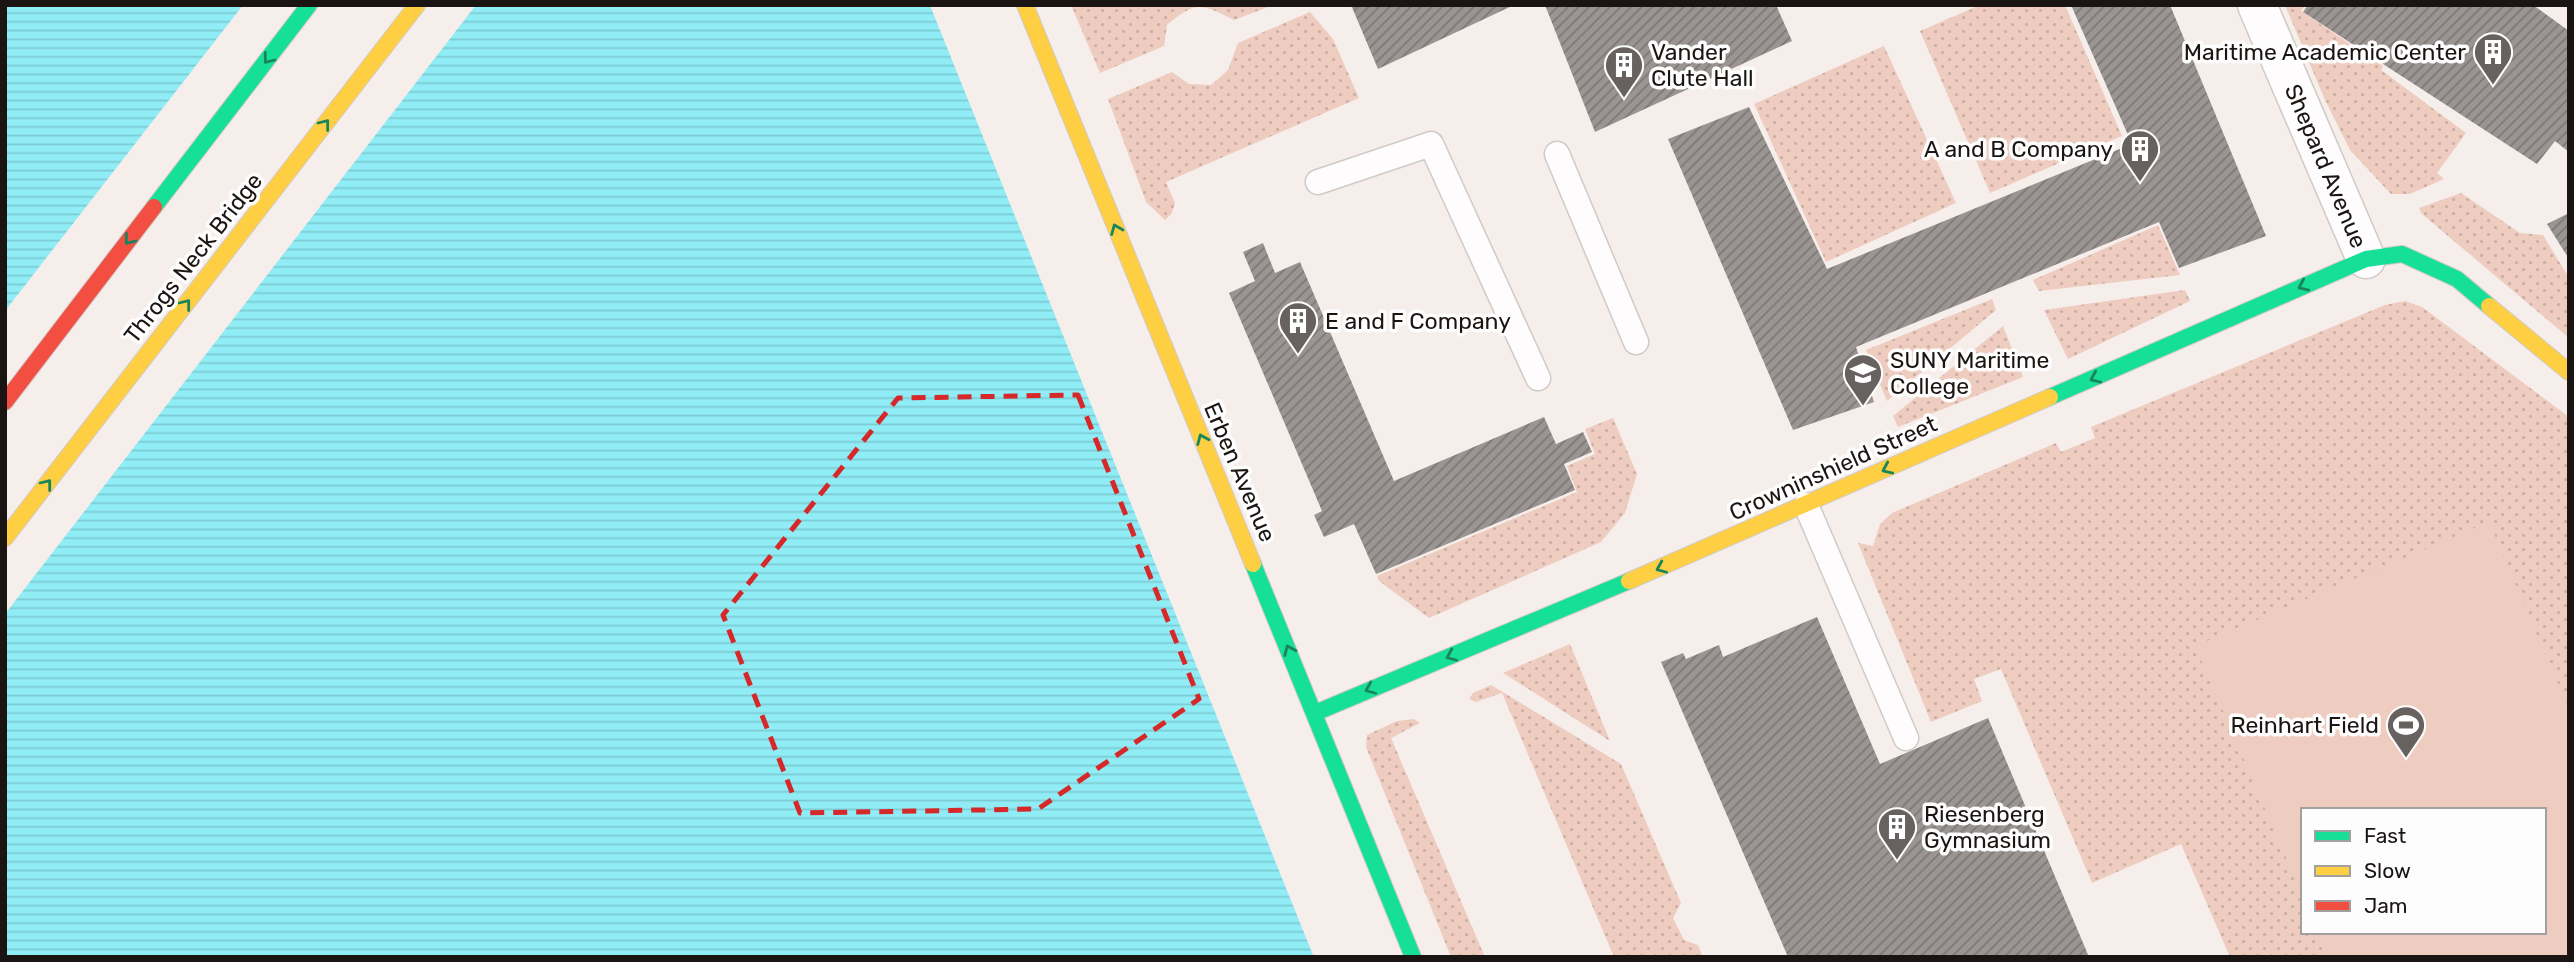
<svg xmlns="http://www.w3.org/2000/svg" width="2574" height="962" viewBox="0 0 2574 962" font-family="Rubik,sans-serif">
<style>
.grass{fill:url(#grass-dots);fill-rule:evenodd}
.pitch{fill:#efccc0}
.water{fill:url(#water-rules)}
.pier{fill:#f6eeeb}
.building{fill:url(#building-hatch)}
.lines{fill:none;stroke-linecap:round;stroke-linejoin:round}
.lane-casing{stroke:#d0cac7;stroke-width:27}
.street-casing{stroke:#d0cac7;stroke-width:41}
.fast-casing{stroke:#d0cac7;stroke-width:18}
.slow-casing{stroke:#d0cac7;stroke-width:18}
.jam-casing{stroke:#d0cac7;stroke-width:18}
.lane{stroke:#fefcfc;stroke-width:24}
.street{stroke:#fefcfc;stroke-width:38}
.fast{stroke:#16e098;stroke-width:16}
.slow{stroke:#ffcf43;stroke-width:16}
.jam{stroke:#f24e42;stroke-width:16}
.oneway{stroke:#18855c}
.marked{fill:none;stroke:#d62828;stroke-width:5;stroke-dasharray:14 9;stroke-linejoin:round}
.labels{text-anchor:middle;dominant-baseline:central;stroke-width:7;stroke-linejoin:round;paint-order:stroke}
.poi-label{font-size:23px;fill:#1a1513;stroke:#fdfdfd;text-anchor:start}
.street-label{font-size:23px;fill:#1a1513;stroke:#fdfdfd}
</style>
<defs>
<pattern id="grass-dots" width="8" height="8" patternUnits="userSpaceOnUse" patternTransform="scale(1.75)"><rect width="8" height="8" fill="#efccc0"/><path d="M2 2h.1M6 6h.1" fill="none" stroke="#ccaea4" stroke-width="1.8" stroke-linecap="round"/></pattern>
<pattern id="water-rules" width="6" height="5" patternUnits="userSpaceOnUse" patternTransform="scale(1.75)"><rect width="6" height="5" fill="#90edf6"/><path d="M0 2.5h6" fill="none" stroke="#7ccad2"/></pattern>
<pattern id="building-hatch" width="6" height="6" patternUnits="userSpaceOnUse" patternTransform="scale(1.75)"><rect width="6" height="6" fill="#9a9492"/><path d="M-1 1l2-2M0 6l6-6M5 7l2-2" fill="none" stroke="#7d7876"/></pattern>
</defs>
<rect width="100%" height="100%" fill="#f6eeeb"/>
<g class="grass">
<path d="M1071 5H1273L1234 20C1201 4 1197 0 1167 25L1164 46 1100 73Z"/>
<path d="M1980 5H2065L2122 136 1990 193 1920 31Z"/>
<path d="M2285 5H2305L2301 11 2383 66 2381 70 2466 133 2437 173 2444 179 2410 194H2391L2350 150 2325 100Z"/>
<path d="M1310 12 1333 39 1359 98 1166 182 1175 203 1172 213 1165 220 1146 202 1108 99 1172 72 1189 84 1211 85 1228 70 1238 43Z"/>
<path d="M1884 46 1956 203 1826 262 1754 104Z"/>
<path d="M2461 193 2520 233 2543 235 2569 278V338L2422 214 2419 208Z"/>
<path d="M2158 225 2180 275 2039 291 2033 280Z"/>
<path d="M2185 290 2190 301 2068 359 2044 310Z"/>
<path d="M1992 299 1996 310 1887 401 1866 350Z"/>
<path d="M2405 301 2422 307 2569 417V957H2230L2181 844 2092 883 2001 669 1974 679 1982 701 1931 722 1858 543 1873 546 1880 524 1892 513 2056 443 2061 452 2095 438 2091 427 2385 305ZM2303 810H2544V932H2303Z"/>
<path d="M2003 326 2023 377 1898 427 1893 416Z"/>
<path d="M1613 418 1637 474 1625 513 1601 542 1429 618 1379 581 1377 576 1577 492 1567 466 1595 454 1585 429Z"/>
<path d="M1570 644 1610 741 1503 673Z"/>
<path d="M1491 685 1621 764 1681 903 1673 918 1684 940 1698 945 1703 957H1614L1502 693 1476 702 1469 699 1473 693Z"/>
<path d="M1414 719 1420 723 1391 738 1485 957H1451L1366 747 1367 735 1397 721Z"/>
</g>
<path class="pitch" d="M2489 522 2569 709V957H2328L2318 932H2544V810H2303V897L2195 646Z"/>
<path class="water" d="M5 5H930L1314 957H5Z"/>
<g class="pier">
<path d="M243 5H476L5 614V311Z"/>
<path d="M930 5H934L1318 957H1314Z"/>
</g>
<g class="building">
<path d="M1351 5H1514L1378 69Z"/>
<path d="M1545 5H1776L1792 41 1595 132Z"/>
<path d="M2071 5H2170L2266 236 2179 268 2159 222 1856 347 1874 402 1793 430 1668 139 1749 107 1827 269 2132 144Z"/>
<path d="M2308 5H2533L2569 31V152L2555 141 2537 164 2303 12Z"/>
<path d="M2569 213V259L2547 224Z"/>
<path d="M1263 243 1275 273 1300 262 1394 481 1544 417 1556 444 1583 432 1592 452 1564 464 1575 490 1376 574 1354 524 1324 537 1314 515 1322 511 1229 293 1255 281 1243 252Z"/>
<path d="M1817 617 1880 764 1988 718 2089 957H1788L1661 662 1683 653 1686 659 1719 645 1723 657Z"/>
</g>
<g class="lines">
<g class="lane-casing">
<g id="lane">
<path d="M1557 154 1636 342"/>
<path d="M1318 182 1431 144 1538 378"/>
<path d="M1806 505 1906 738"/>
</g>
</g>
<g class="street-casing">
<path id="street" d="M2257 5 2366 259"/>
</g>
<g class="fast-casing">
<g id="fast">
<path d="M154 207 309 5"/>
<path d="M2050 397 2366 259 2402 254 2457 279 2489 306"/>
<path d="M1253 564 1413 957"/>
<path d="M1315 713 1629 581"/>
</g>
</g>
<g class="slow-casing">
<g id="slow">
<path d="M1025 5 1253 564"/>
<path d="M2489 306 2569 372"/>
<path d="M5 538 417 5"/>
<path d="M1629 581 2050 397"/>
</g>
</g>
<g class="jam-casing">
<path id="jam" d="M5 402 154 207"/>
</g>
<use href="#lane" class="lane"/>
<use href="#street" class="street"/>
<use href="#fast" class="fast"/>
<use href="#slow" class="slow"/>
<use href="#jam" class="jam"/>
</g>
<defs><path id="oneway-chevron" d="M-2-3.5L2.5 0L-2 3.5" fill="none" stroke-width="1.6" stroke-linecap="round" stroke-linejoin="round" transform="scale(1.75)"/></defs>
<g class="oneway">
<use href="#oneway-chevron" transform="translate(268 59) rotate(128)"/>
<use href="#oneway-chevron" transform="translate(325 124) rotate(-52)"/>
<use href="#oneway-chevron" transform="translate(1116 229) rotate(-112)"/>
<use href="#oneway-chevron" transform="translate(129 240) rotate(128)"/>
<use href="#oneway-chevron" transform="translate(2303 286) rotate(156)"/>
<use href="#oneway-chevron" transform="translate(186 304) rotate(-52)"/>
<use href="#oneway-chevron" transform="translate(2095 378) rotate(156)"/>
<use href="#oneway-chevron" transform="translate(1202 439) rotate(-113)"/>
<use href="#oneway-chevron" transform="translate(1887 469) rotate(156)"/>
<use href="#oneway-chevron" transform="translate(47 484) rotate(-52)"/>
<use href="#oneway-chevron" transform="translate(1661 568) rotate(157)"/>
<use href="#oneway-chevron" transform="translate(1289 650) rotate(-113)"/>
<use href="#oneway-chevron" transform="translate(1451 656) rotate(157)"/>
<use href="#oneway-chevron" transform="translate(1370 689) rotate(157)"/>
</g>
<path class="marked" d="M1078 395 1199 699 1038 809 800 813 723 615 898 398Z"/>
<defs>
<g id="building-pin" transform="scale(2.0125)"><path d="M0 17L-7.5 6A9.5 9.5 0 1 1 7.5 6Z" fill="#67615f" stroke="#fdfdfd"/><path d="M-4-6H4V6H1V3H-1V6H-4ZM-2.5-4.3h1.7v1.8h-1.7ZM.8-4.3h1.7v1.8H.8ZM-2.5-1h1.7V.8h-1.7ZM.8-1h1.7V.8H.8Z" fill="#fff"/></g>
<g id="university-pin" transform="scale(2.0125)"><path d="M0 17L-7.5 6A9.5 9.5 0 1 1 7.5 6Z" fill="#67615f" stroke="#fdfdfd"/><path d="M0-5L7-2L0 1L-7-2ZM-4 1L0 2.5L4 1V4Q0 6-4 4Z" fill="#fff"/></g>
<g id="stadium-pin" transform="scale(2.0125)"><path d="M0 17L-7.5 6A9.5 9.5 0 1 1 7.5 6Z" fill="#67615f" stroke="#fdfdfd"/><path d="M0-5a6.5 5 0 1 0 0 10a6.5 5 0 1 0 0-10ZM-3.5-1.8h7v3.6h-7Z" fill="#fff"/></g>
</defs>
<g fill-rule="evenodd">
<use href="#building-pin" x="2493" y="52"/>
<use href="#building-pin" x="1624" y="65"/>
<use href="#building-pin" x="2140" y="149"/>
<use href="#building-pin" x="1298" y="321"/>
<use href="#university-pin" x="1863" y="373"/>
<use href="#stadium-pin" x="2406" y="725"/>
<use href="#building-pin" x="1897" y="827"/>
</g>
<g class="labels">
<g class="poi-label">
<text x="1651" y="52">Vander<tspan x="1651" dy="26">Clute Hall</tspan></text>
<text x="2466" y="52" text-anchor="end">Maritime Academic Center</text>
<text x="2113" y="149" text-anchor="end">A and B Company</text>
<text x="1325" y="321">E and F Company</text>
<text x="1890" y="360">SUNY Maritime<tspan x="1890" dy="26">College</tspan></text>
<text x="2379" y="725" text-anchor="end">Reinhart Field</text>
<text x="1924" y="814">Riesenberg<tspan x="1924" dy="26">Gymnasium</tspan></text>
</g>
<g class="street-label">
<text transform="translate(2326 166) rotate(67)">Shepard Avenue</text>
<text transform="translate(193 258) rotate(-52)">Throgs Neck Bridge</text>
<text transform="translate(1833 468) rotate(-24)">Crowninshield Street</text>
<text transform="translate(1240 472) rotate(67)">Erben Avenue</text>
</g>
</g>
<rect width="2574" height="962" fill="none" stroke="#1a1513" stroke-width="14"/>
<rect x="2301" y="808" width="245" height="126" fill="#fdfdfd" stroke="#a2a09f" stroke-width="2"/>
<rect x="2315" y="831" width="35" height="10" fill="#16e098" stroke="#a2a09f" stroke-width="2"/>
<text x="2364" y="843" font-size="21" fill="#1a1513">Fast</text>
<rect x="2315" y="866" width="35" height="10" fill="#ffcf43" stroke="#a2a09f" stroke-width="2"/>
<text x="2364" y="878" font-size="21" fill="#1a1513">Slow</text>
<rect x="2315" y="901" width="35" height="10" fill="#f24e42" stroke="#a2a09f" stroke-width="2"/>
<text x="2364" y="913" font-size="21" fill="#1a1513">Jam</text>
</svg>
